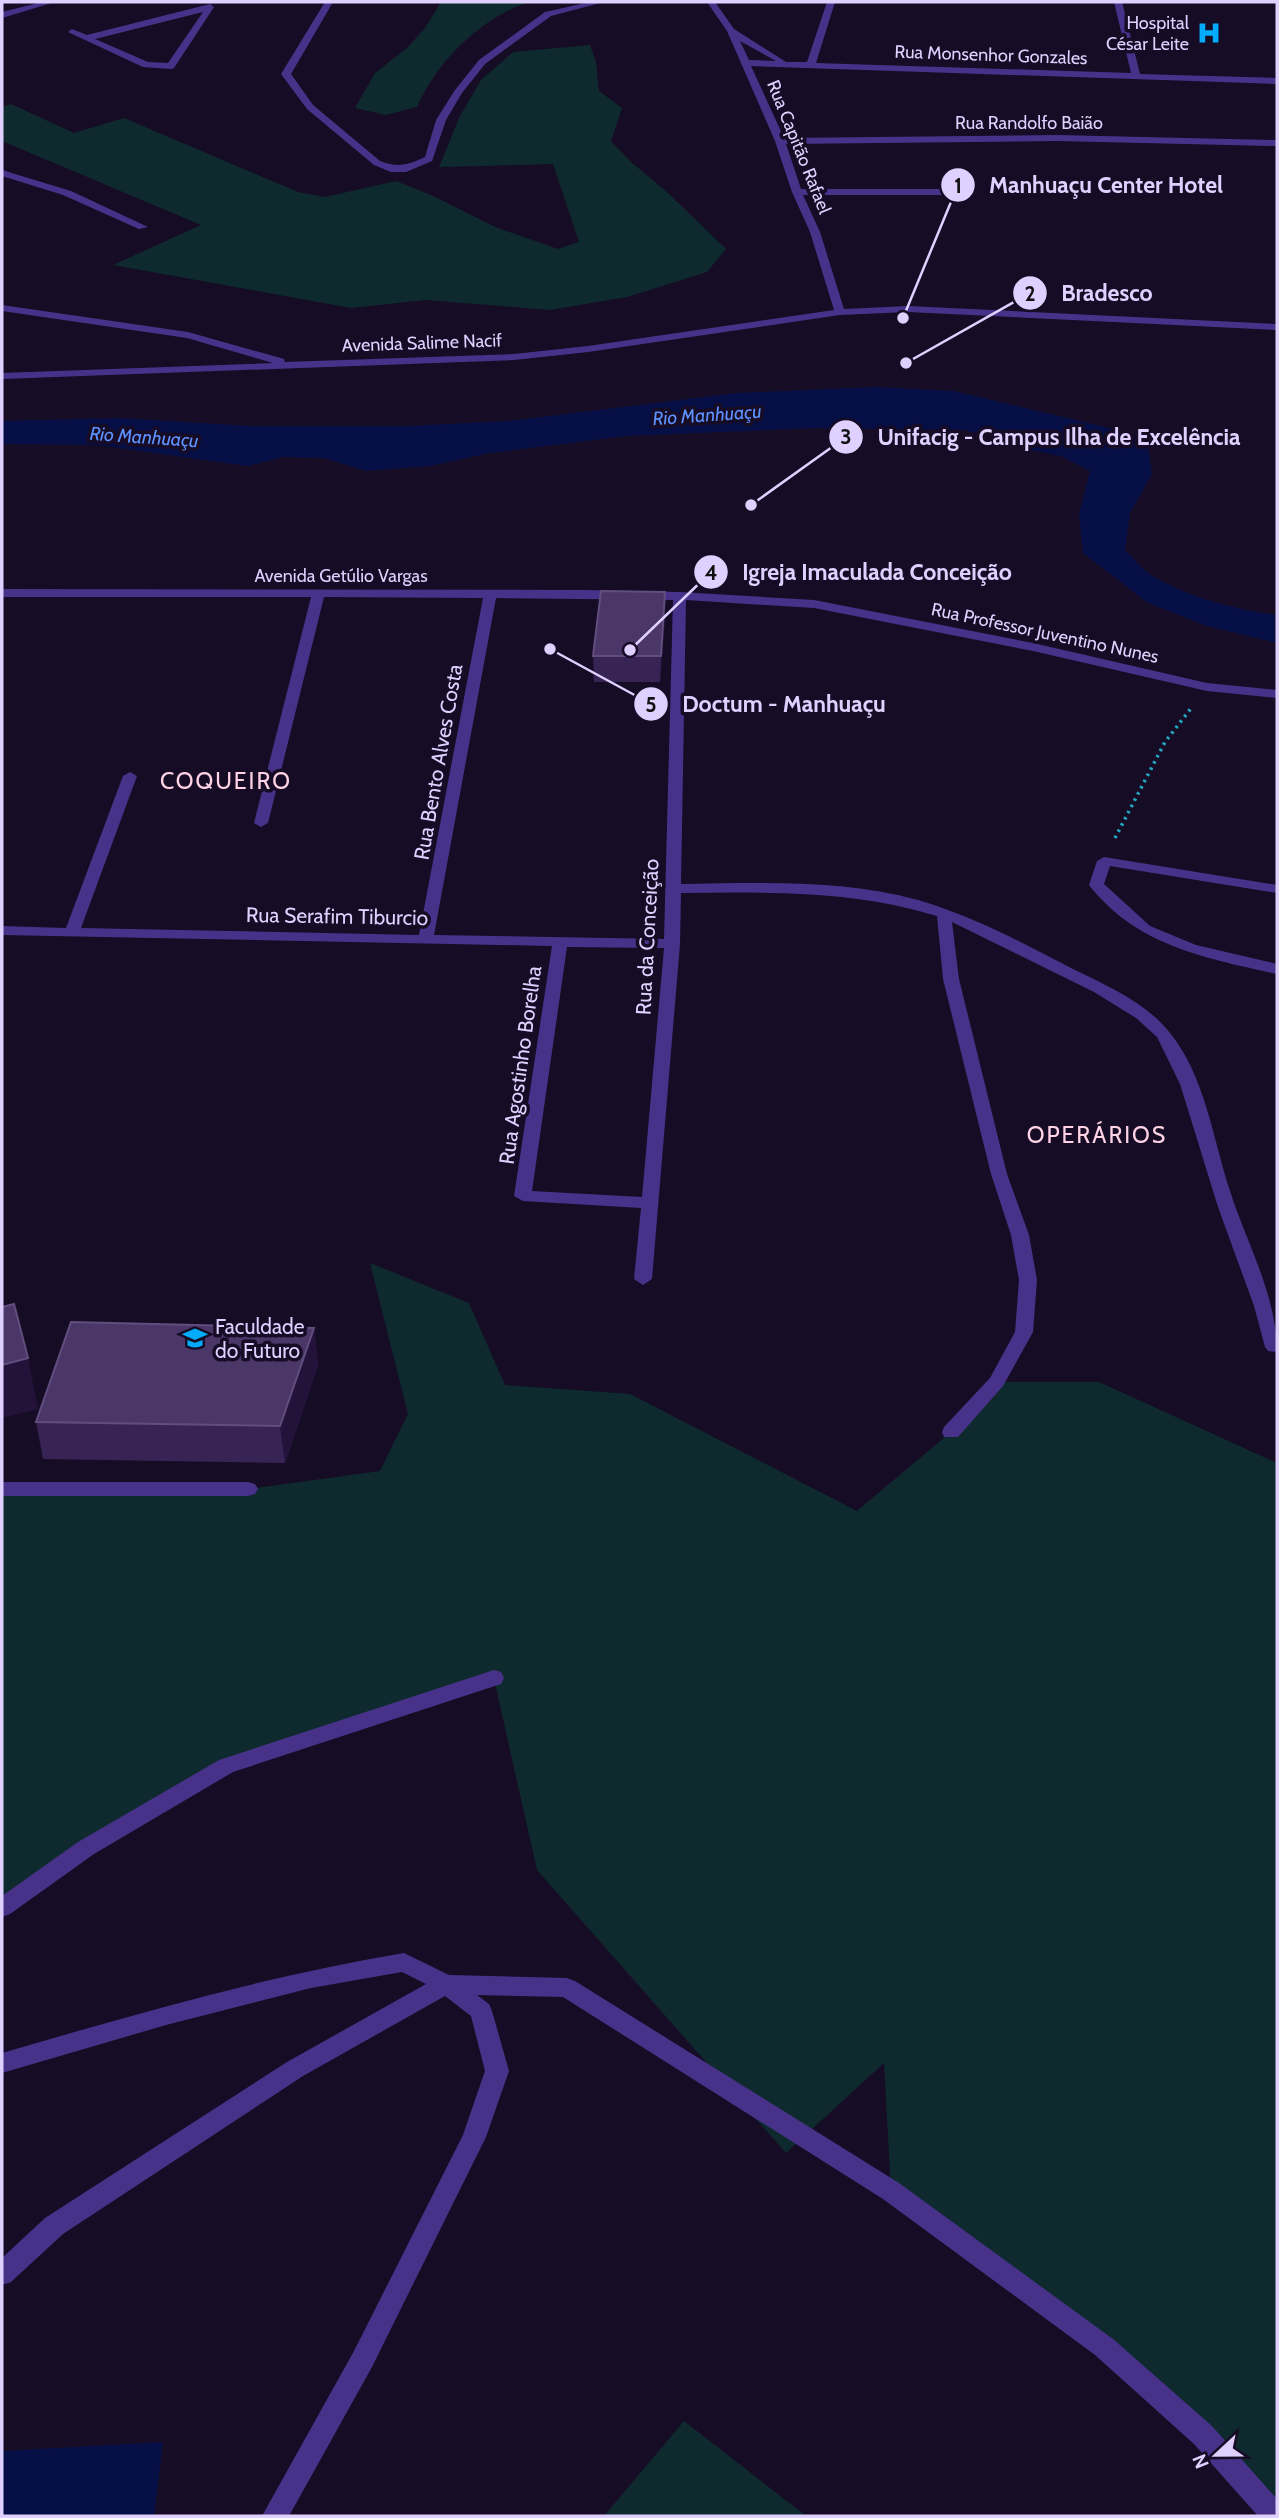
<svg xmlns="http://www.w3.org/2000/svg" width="1279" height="2518" viewBox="0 0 1279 2518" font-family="Cabin,sans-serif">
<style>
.green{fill:#0e2a2f}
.water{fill:#050e45}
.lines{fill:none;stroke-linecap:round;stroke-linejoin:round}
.path{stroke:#22a8c0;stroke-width:3.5;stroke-dasharray:2.5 4.5;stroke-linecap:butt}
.minor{fill:#483289;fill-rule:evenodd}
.wall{fill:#382355}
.shaded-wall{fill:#23123a}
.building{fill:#4a3667;stroke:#614e7f;stroke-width:2}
.labels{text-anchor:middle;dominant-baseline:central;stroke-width:7;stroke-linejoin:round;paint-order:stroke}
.far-poi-label{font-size:18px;fill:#dfd0ff;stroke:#160c25;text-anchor:end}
.far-street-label{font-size:18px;fill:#dfd0ff;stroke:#160c25}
.far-water-label{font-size:19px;font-style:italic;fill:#5e92ff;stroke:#160c25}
.street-label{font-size:21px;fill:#dfd0ff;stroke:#160c25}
.poi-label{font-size:21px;fill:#dfd0ff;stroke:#160c25;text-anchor:start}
.neighbourhood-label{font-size:23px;letter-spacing:2px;fill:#ffd2e5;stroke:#160c25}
.leader{fill:none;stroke:#dfd0ff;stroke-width:2.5}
.callout-dot{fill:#dfd0ff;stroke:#160c25;stroke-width:2.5}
.mark-label{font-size:21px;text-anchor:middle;font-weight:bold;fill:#111}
.callout-label{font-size:23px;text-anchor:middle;font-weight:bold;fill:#dfd0ff;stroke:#160c25;stroke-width:7;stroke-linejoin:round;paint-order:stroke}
</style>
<rect width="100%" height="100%" fill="#160c25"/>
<g class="green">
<path d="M441 2H529C481 18 438 60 417 107L386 115 355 108 375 73 407 48 425 28Z"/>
<path d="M590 45 596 62 599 91 622 108 611 141 631 162 666 191 726 249 707 272 627 297 550 310 426 300 351 308 113 265 201 225 2 141V107L11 104 74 133 124 118 298 192 325 197 396 181 431 195 495 227 558 249 579 242 553 164 439 167 460 116 481 80 513 52Z"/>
<path d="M370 1263 469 1303 505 1385 630 1394 857 1511 951 1432 997 1382H1099L1277 1463V2516L1203 2435 891 2191 884 2063 786 2153 537 1870 494 1679 226 1766 86 1848 2 1908V1489H248L380 1471 408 1414Z"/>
<path d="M684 2421 806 2516H604Z"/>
</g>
<g class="water">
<path d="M875 387 954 391 1122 431 1137 437 1148 447 1152 474 1130 513 1125 550C1132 557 1140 567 1148 573 1185 597 1234 609 1277 615V643L1207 626 1148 603 1083 553 1079 514 1090 471 1061 456 1005 445 992 437 964 430 816 428 626 436 490 453 430 466 367 471 323 458 283 457 248 466 97 445 2 444V421L120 418 250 426H407L509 421 737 393Z"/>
<path d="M163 2442 154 2516H2V2451Z"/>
</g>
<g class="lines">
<path class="path" d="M1115 838 1165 742 1192 707"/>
<g class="minor">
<path d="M42 2H55L2 18V12Z"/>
<path d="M325 2H333L291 74 313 105 380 161C398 168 408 165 425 157L436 120 455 90 479 60 545 12 590 2H604L551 16 485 64 462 93 446 120 432 161 406 172H391L374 165 307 109 281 74Z"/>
<path d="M707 2H715L734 29 786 62H807L827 2H835L816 63 1131 73 1114 2H1122L1140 74 1277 78V84L751 66 784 138 1057 135 1277 140V146L1057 141 786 144 801 189H941L946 192 941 195H803L820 232 844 309 908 306 1277 324V330L908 312 840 315 588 352 514 360 2 379V373L273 363 187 338 2 311V305L188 332 284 359 285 362 514 354 588 346 834 310 810 232 792 192 775 141 727 31ZM740 41 776 61 749 60Z"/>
<path d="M210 4 214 7 174 68 171 69 143 67 68 32 72 29 87 35ZM203 12 168 63 148 62 95 39Z"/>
<path d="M2 170 71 191 148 227 139 229 63 195 2 176Z"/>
<path d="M2 589 586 590 680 592 814 600 1033 643 1207 683 1277 690V698L1207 691 1033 651 814 608 686 600 681 884C760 883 841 879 918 900 973 916 1023 943 1073 969 1106 985 1147 1003 1170 1033 1205 1076 1213 1139 1230 1191 1247 1244 1277 1296 1277 1352L1268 1351 1265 1347 1254 1306 1218 1207 1180 1084 1157 1037 1136 1018 1094 992 952 922 959 979 1007 1174 1029 1235 1037 1280 1033 1332 1003 1386 958 1437H944L942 1432 944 1427 990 1378 1015 1332 1019 1280 1011 1235 991 1174 943 979 937 916C853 890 767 892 681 893L680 944 652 1279 643 1285 634 1279 641 1208 523 1201 514 1196 552 946 2 935V926L66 928 123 776 130 772 137 776 81 928 419 935 483 598 324 597 268 823 261 827 254 823 311 597H2ZM496 598 673 600 664 939 434 935ZM567 947 664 948 642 1197 532 1191Z"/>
<path d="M1104 857 1277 885V893L1110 866 1104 884 1150 926 1196 945 1277 964V974C1205 958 1137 946 1089 885L1097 861Z"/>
<path d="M2 1482H248L255 1484 258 1489 255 1494 248 1496H2Z"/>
<path d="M494 1670 501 1672 504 1678 501 1684 233 1772 94 1854 10 1914 2 1917V1896L78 1842 219 1760Z"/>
<path d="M404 1953 449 1975 567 1978 575 1981 899 2183 1113 2339 1212 2426 1277 2499V2516H1258L1194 2444 1095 2355 883 2199 563 1997 477 1995 489 2004 492 2011 509 2071 486 2137 372 2367 289 2516H262L354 2351 463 2135 485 2071 471 2016 445 1996 303 2076 63 2234 11 2282 2 2285V2258L45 2218 287 2062 426 1984 402 1972 311 1988 166 2025 2 2073V2053C136 2014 266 1976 404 1953Z"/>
</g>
</g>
<g class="wall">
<path d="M665 618 660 682H594L593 656Z"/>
<path d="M314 1328 318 1365 285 1463 43 1459 36 1422Z"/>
</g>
<g class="shaded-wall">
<path d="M665 592V618L660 682 661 656Z"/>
<path d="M314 1328 318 1365 285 1463 280 1426Z"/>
<path d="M28 1358 38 1409 2 1418V1365Z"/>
</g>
<g class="building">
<path d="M601 591 665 592 661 656H593Z"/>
<path d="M14 1304 28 1358 2 1365V1307Z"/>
<path d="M71 1322 314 1328 280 1426 36 1422Z"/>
</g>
<defs>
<g id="hospital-bare" transform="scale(1.89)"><path d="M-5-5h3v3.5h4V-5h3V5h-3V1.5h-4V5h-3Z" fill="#00acfb" stroke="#160c25" stroke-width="2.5" paint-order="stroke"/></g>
<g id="university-bare" transform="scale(1.89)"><path d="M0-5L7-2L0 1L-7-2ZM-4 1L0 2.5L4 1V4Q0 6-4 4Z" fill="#00acfb" stroke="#160c25" stroke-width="2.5" paint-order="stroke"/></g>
</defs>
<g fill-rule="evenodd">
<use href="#hospital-bare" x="1209" y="33"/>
<use href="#university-bare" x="195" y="1338"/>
</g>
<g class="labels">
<g class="far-poi-label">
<text x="1189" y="23">Hospital<tspan x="1189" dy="21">César Leite</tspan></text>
</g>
<g class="far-street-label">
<text transform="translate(991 55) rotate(2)">Rua Monsenhor Gonzales</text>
<text x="1029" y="123">Rua Randolfo Baião</text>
<text transform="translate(799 147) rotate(68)">Rua Capitão Rafael</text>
<text transform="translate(422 343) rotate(-2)">Avenida Salime Nacif</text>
<text x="341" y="576">Avenida Getúlio Vargas</text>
<text transform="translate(1045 633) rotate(12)">Rua Professor Juventino Nunes</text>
</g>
<g class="far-water-label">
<text transform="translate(707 415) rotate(-4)">Rio Manhuaçu</text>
<text transform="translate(144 437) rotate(4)">Rio Manhuaçu</text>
</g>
<g class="street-label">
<text transform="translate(438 762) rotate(-80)">Rua Bento Alves Costa</text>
<text transform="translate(337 916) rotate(1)">Rua Serafim Tiburcio</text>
<text transform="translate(647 937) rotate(-87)">Rua da Conceição</text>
<text transform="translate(520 1065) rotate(-82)">Rua Agostinho Borelha</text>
</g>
<g class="poi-label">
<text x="215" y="1326">Faculdade<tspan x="215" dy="24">do Futuro</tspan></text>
</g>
<g class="neighbourhood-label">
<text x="226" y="781">COQUEIRO</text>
<text x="1097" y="1135">OPERÁRIOS</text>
</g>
</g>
<path class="leader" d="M903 318L958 185M906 363L1030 293M751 505L846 437M630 650L711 572M550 649L651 704"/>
<g class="callout-dot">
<circle cx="903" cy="318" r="7"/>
<circle cx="906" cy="363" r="7"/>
<circle cx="751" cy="505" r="7"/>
<circle cx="630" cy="650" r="7"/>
<circle cx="550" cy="649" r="7"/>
<circle cx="958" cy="185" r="18"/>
<circle cx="1030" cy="293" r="18"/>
<circle cx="846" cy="437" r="18"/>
<circle cx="711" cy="572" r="18"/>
<circle cx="651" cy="704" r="18"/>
</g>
<g class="mark-label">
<text x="958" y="193">1</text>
<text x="1030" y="301">2</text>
<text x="846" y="444">3</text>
<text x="711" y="580">4</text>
<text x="651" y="712">5</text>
</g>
<g class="callout-label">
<text x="1106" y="193">Manhuaçu Center Hotel</text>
<text x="1107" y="301">Bradesco</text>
<text x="1059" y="445">Unifacig - Campus Ilha de Excelência</text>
<text x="877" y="580">Igreja Imaculada Conceição</text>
<text x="784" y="712">Doctum - Manhuaçu</text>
</g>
<rect width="1279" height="2518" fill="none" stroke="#dfd0ff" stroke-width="7"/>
<g transform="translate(1216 2455) rotate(248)" stroke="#160c25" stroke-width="5" paint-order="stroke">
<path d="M0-5L12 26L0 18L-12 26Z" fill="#dfd0ff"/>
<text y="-10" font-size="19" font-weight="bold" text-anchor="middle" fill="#dfd0ff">N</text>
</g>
</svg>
